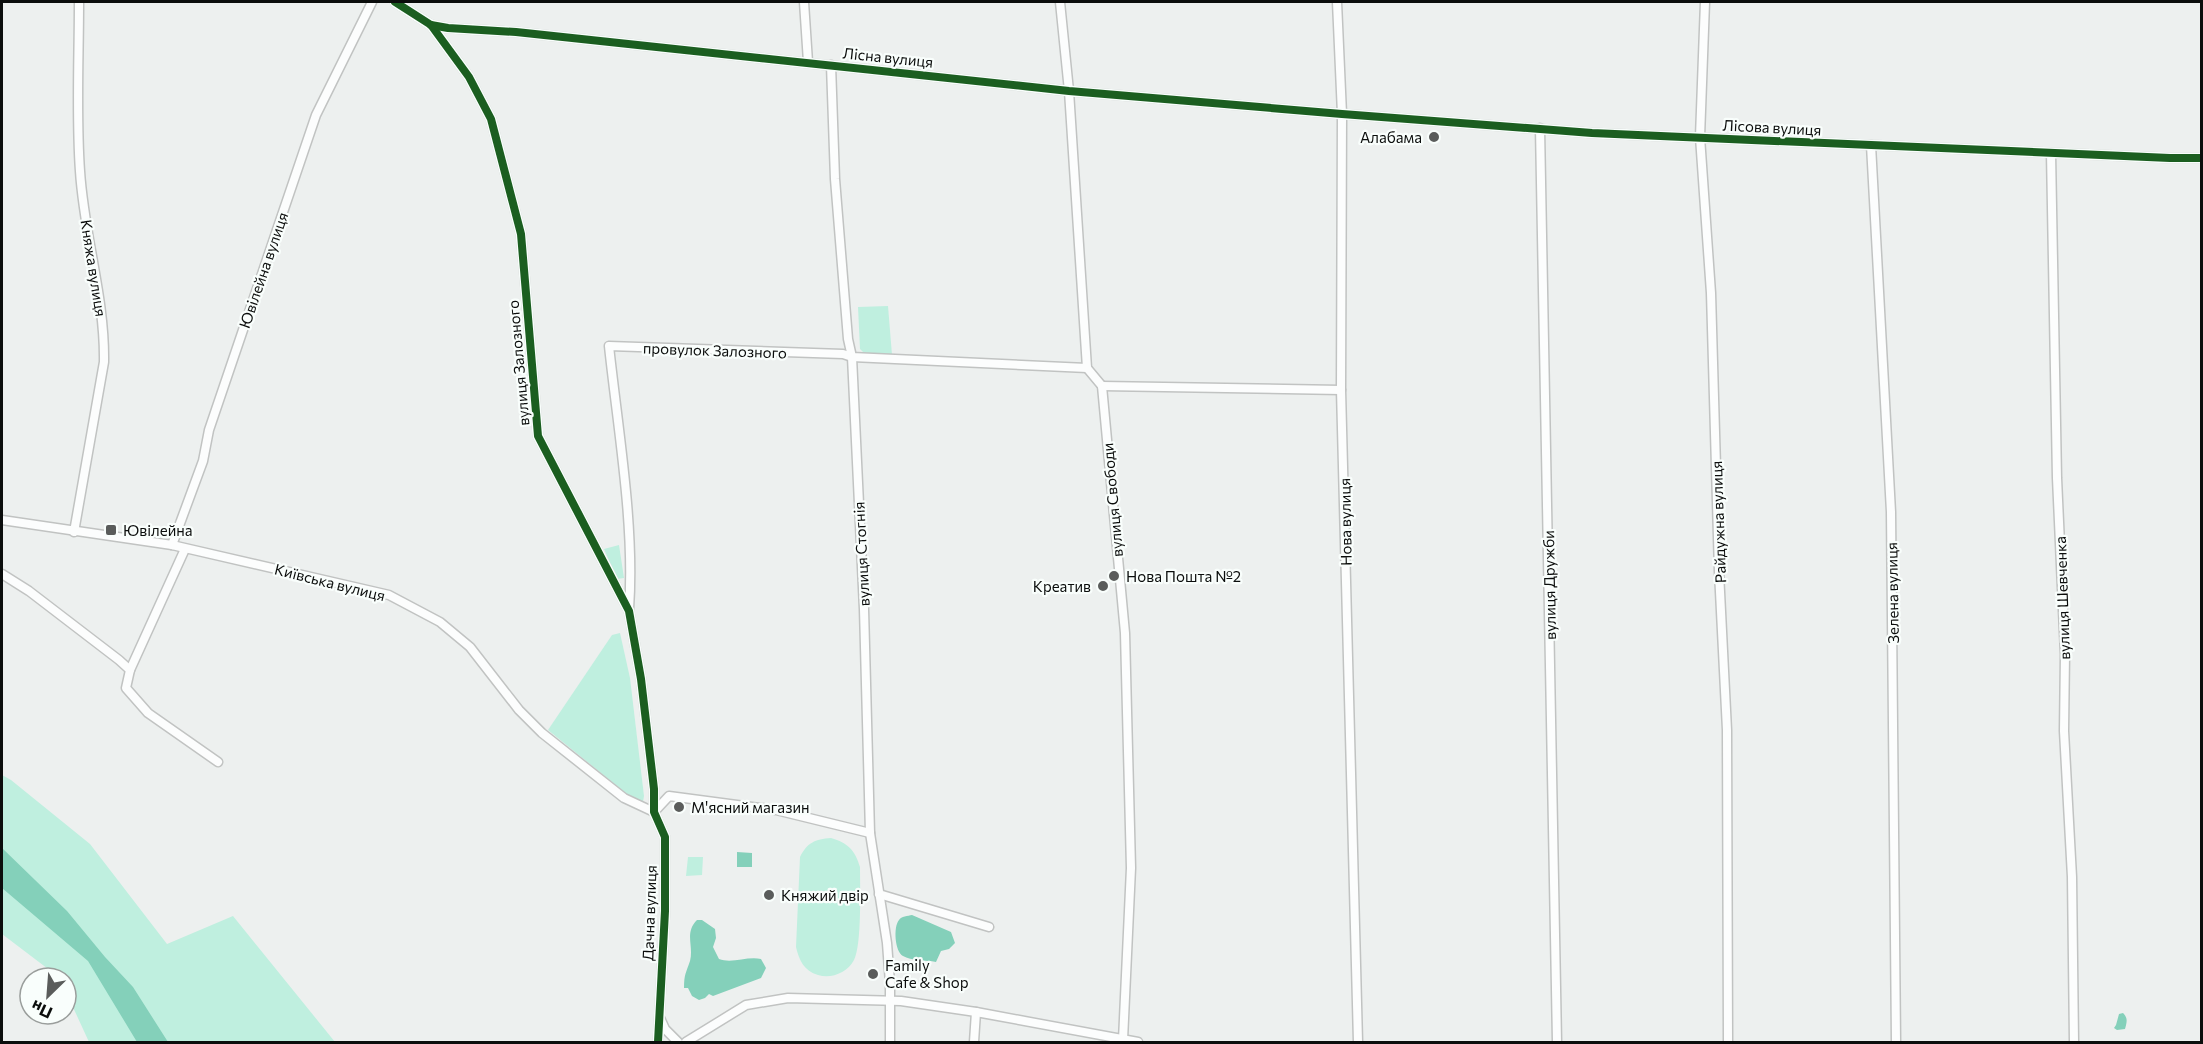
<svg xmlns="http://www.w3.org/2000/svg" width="2203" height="1044" viewBox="0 0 2203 1044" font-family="Commissioner,sans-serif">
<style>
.green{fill:#bfefdf}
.water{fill:#84d0ba}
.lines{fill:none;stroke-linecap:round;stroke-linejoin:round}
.minor-casing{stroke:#c1c3c2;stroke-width:11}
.minor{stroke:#fcfdfd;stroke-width:8}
.cycleway-casing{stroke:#f9fefc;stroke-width:11}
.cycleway{stroke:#1b5e20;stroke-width:8}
.poi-dot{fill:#5a5c5b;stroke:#f9fefc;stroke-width:2}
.labels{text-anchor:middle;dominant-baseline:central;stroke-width:4.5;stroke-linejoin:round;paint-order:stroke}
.street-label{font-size:15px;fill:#0b0d0c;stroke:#f9fefc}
.poi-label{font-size:15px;fill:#0b0d0c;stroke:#f9fefc;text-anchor:start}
</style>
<rect width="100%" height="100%" fill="#edf0ef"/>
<g class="green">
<path d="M888 306 892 355 865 354 860 349 858 307Z"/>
<path d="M619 545 624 578 617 579 604 549Z"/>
<path d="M620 633 630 678 644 796 643 802 638 803 548 730 612 635Z"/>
<path d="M2 775 11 780 90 844 167 944 233 916 335 1042H89L66 992V978H60L2 934Z"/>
<path d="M831 838C848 843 855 850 860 867 860 887 862 945 854 960 847 973 831 979 818 975 804 971 799 960 796 947L800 857C807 843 815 839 831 838Z"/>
<path d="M688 857H703L702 875 686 876Z"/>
</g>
<g class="water">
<path d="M2 848 67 911 105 957 133 987 168 1042H137L88 961 2 888Z"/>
<path d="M737 852 752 853V867H737Z"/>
<path d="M912 915 951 932 955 943 949 949 941 951 936 962C926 960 911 961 903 956 895 952 893 927 899 920 901 916 908 916 912 915Z"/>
<path d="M697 920H702L715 929 716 938 713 947 719 959C732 964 747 956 761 959L766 968 761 978 713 996 709 994 705 998 699 1000 692 996 688 988H684C684 974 686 973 690 961 694 946 684 933 697 920Z"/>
<path d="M2123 1013C2128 1018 2127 1022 2125 1029L2117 1030 2114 1028 2116 1025 2119 1014Z"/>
</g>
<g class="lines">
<g class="minor-casing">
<g id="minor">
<path d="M395 2 431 25 469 77 491 119 521 234 538 436 629 611 641 679 654 789V812L665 837V911L658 1042"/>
<path d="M804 2 808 62"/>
<path d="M1060 2 1069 91 1087 368 1102 386 1125 633 1131 868 1123 1040"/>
<path d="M1337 2 1342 114 1341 390 1358 1042"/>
<path d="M1705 2 1700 137 1711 293 1719 572 1727 730 1728 1042"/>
<path d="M431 25 448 28 516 32 1069 91 1342 114 1592 133 2170 158H2202"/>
<path d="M831 65 835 179 848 339 852 357 864 609 870 833 887 943 890 983V1042"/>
<path d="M1540 128 1557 1042"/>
<path d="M1871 145 1891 512 1896 1042"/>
<path d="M2051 153 2057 478 2065 654 2064 731 2072 877 2074 1042"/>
<path d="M1102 386 1341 390"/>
<path d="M2 520 172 545 389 595 440 622 470 647 519 710 542 733 624 798 654 812"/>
<path d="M74 532 104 362C105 297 84 236 80 171 76 115 79 58 79 2"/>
<path d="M172 545 203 461 209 430 316 115 372 2"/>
<path d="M2 574 29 591 119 660 130 670 126 688 148 713 218 762"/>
<path d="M629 609C635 526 618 430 609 346L843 354 852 357 1087 368"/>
<path d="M130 670 185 549"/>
<path d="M654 812 669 796 776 810 870 833"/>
<path d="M879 894 989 927"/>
<path d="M660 1018 665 1029 678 1042"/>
<path d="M686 1042 746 1005 788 998 901 1001 976 1012 1138 1042"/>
<path d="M974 1042 976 1012"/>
</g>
</g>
<use href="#minor" class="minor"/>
<g class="cycleway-casing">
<g id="cycleway">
<path d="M395 2 431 25 469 77 491 119 521 234 538 436 629 611 641 679 654 789V812L665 837V911L658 1042"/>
<path d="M431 25 448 28 516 32 1069 91 1342 114 1592 133 2170 158H2202"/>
</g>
</g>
<use href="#cycleway" class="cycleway"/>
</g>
<g class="poi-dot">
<circle cx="1434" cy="137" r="6"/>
<rect x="105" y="524" width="12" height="12" rx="3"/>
<circle cx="1114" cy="576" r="6"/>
<circle cx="1103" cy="586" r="6"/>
<circle cx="679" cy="807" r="6"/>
<circle cx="769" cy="895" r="6"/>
<circle cx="873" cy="974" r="6"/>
</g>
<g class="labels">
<g class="street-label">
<text transform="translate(888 57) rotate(6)">Лісна вулиця</text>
<text transform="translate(1772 127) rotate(3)">Лісова вулиця</text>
<text transform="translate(94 268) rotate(81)">Княжа вулиця</text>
<text transform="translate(263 270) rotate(-71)">Ювілейна вулиця</text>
<text transform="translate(715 350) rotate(2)">провулок Залозного</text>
<text transform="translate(518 363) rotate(-95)">вулиця Залозного</text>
<text transform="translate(1112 500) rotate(-95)">вулиця Свободи</text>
<text transform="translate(1345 522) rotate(-91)">Нова вулиця</text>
<text transform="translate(1718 522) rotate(-92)">Райдужна вулиця</text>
<text transform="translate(861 554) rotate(-93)">вулиця Стогнія</text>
<text transform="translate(330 582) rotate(14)">Київська вулиця</text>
<text transform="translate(1549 585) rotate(-91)">вулиця Дружби</text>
<text transform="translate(1892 593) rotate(-91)">Зелена вулиця</text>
<text transform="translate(2062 598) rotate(-92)">вулиця Шевченка</text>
<text transform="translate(649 913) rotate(-88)">Дачна вулиця</text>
</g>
<g class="poi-label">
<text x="1422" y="137" text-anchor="end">Алабама</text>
<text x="123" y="530">Ювілейна</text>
<text x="1126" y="576">Нова Пошта №2</text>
<text x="1091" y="586" text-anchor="end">Креатив</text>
<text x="691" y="807">М'ясний магазин</text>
<text x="781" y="895">Княжий двір</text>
<text x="885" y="965">Family<tspan x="885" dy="17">Cafe &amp; Shop</tspan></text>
</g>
</g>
<rect width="2203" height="1044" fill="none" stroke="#0b0d0c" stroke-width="6"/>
<g transform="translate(48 996) rotate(205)"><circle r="28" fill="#f9fefc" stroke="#9a9e9c" stroke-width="1.5"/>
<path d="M0-4.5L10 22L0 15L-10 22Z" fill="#5a5c5b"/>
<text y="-9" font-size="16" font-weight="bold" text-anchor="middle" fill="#0b0d0c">Пн</text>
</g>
</svg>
